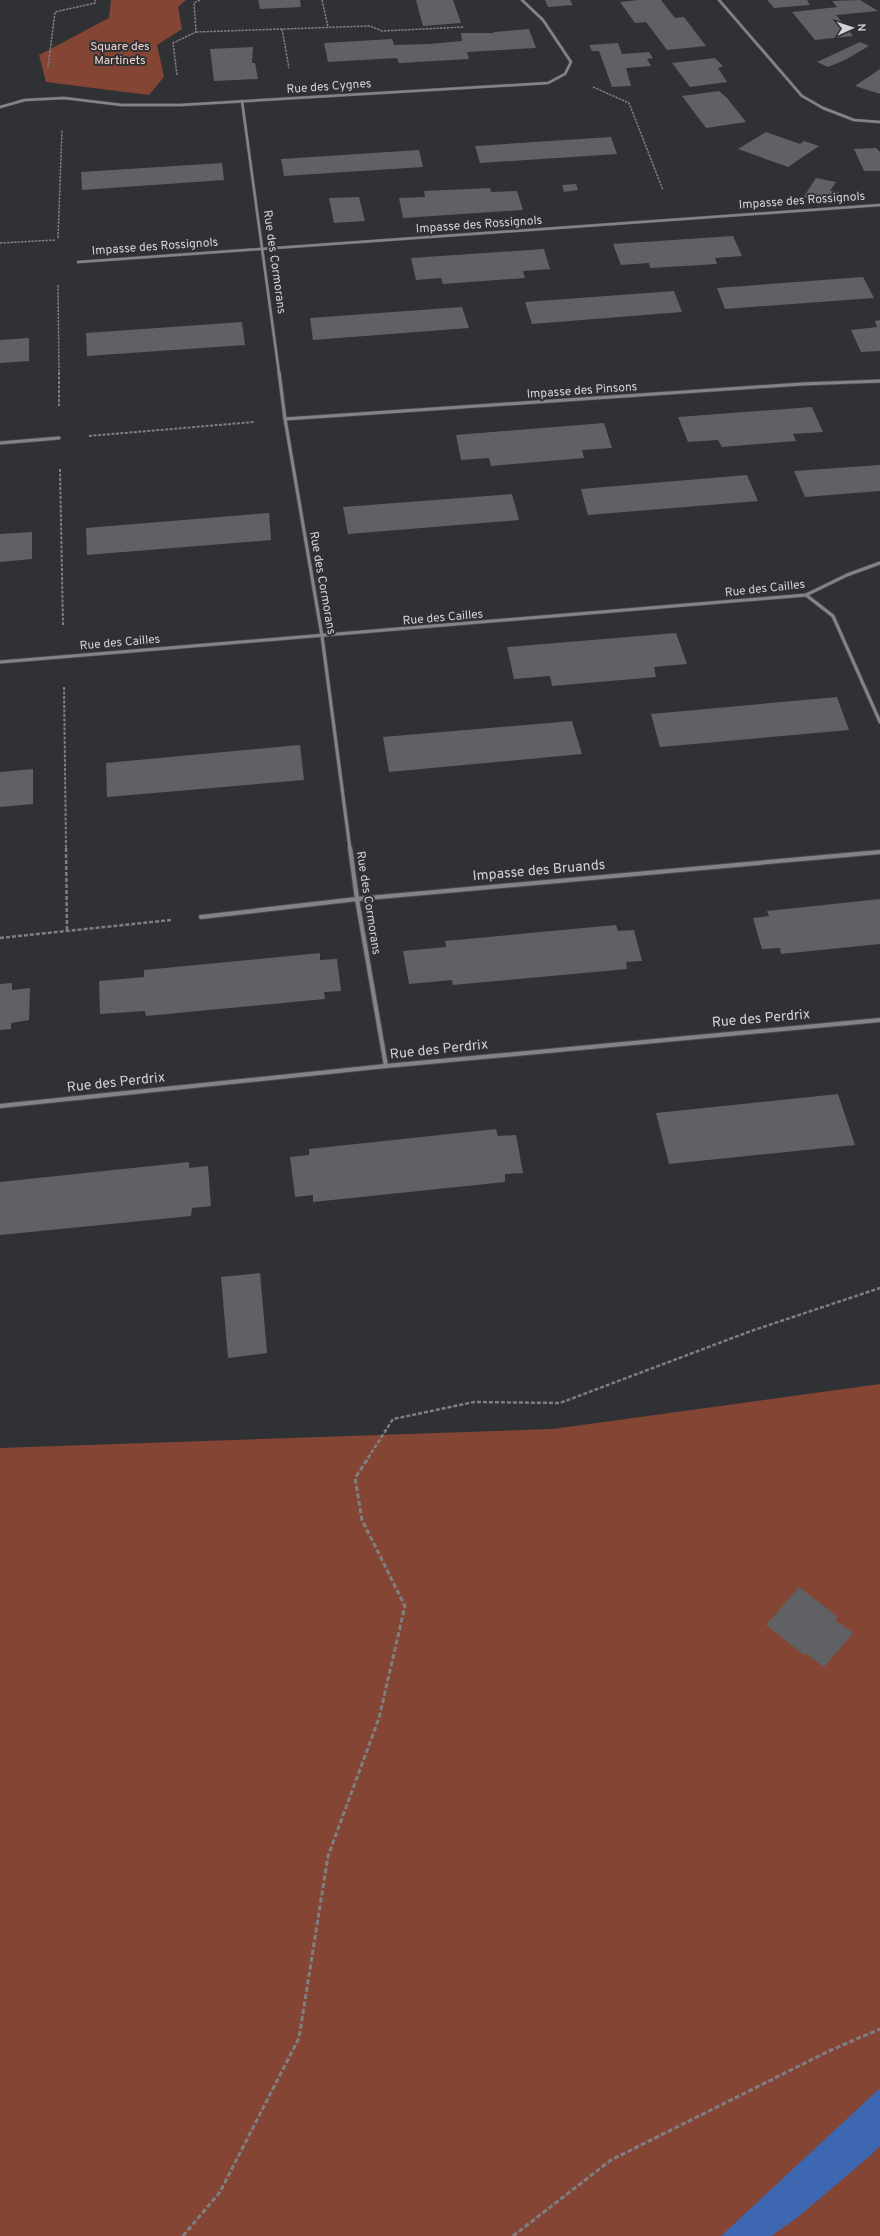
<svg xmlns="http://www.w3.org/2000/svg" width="880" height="2236" viewBox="0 0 880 2236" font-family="Overpass,sans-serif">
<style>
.green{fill:#854535}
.water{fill:#3e67b1}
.building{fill:#606164}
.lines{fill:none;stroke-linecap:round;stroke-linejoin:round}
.street-far2-casing{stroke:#4c4d4f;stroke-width:3.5}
.street-far1-casing{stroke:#4c4d4f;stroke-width:4.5}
.street-casing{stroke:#4c4d4f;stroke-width:6}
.path-far3{stroke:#7e7f81;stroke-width:1.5;stroke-dasharray:2.5 1;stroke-linecap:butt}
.path-far2{stroke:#7e7f81;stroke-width:2;stroke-dasharray:3 1.5;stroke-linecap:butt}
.path-far1{stroke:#7e7f81;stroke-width:2.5;stroke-dasharray:4 2;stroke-linecap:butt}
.path{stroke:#7e7f81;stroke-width:3;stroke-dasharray:5 2.5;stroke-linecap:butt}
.street-far2{stroke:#838487;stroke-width:2.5}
.street-far1{stroke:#838487;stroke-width:3}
.street{stroke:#838487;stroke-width:4}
.labels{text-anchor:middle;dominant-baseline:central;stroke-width:4;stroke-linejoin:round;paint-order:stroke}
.far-park-label{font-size:12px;fill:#eed3cc;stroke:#303134}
.far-street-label{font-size:12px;fill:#d2d3d4;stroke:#303134}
.street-label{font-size:14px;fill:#d2d3d4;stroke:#303134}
</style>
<rect width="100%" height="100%" fill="#303134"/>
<g class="green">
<path d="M111 0H186L178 7 182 29 157 45 164 77 149 95 46 82 39 55 109 18Z"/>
<path d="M880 1384V2236H0V1448L553 1429Z"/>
</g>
<path class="water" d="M880 2088V2146L871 2155 798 2217 771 2236H721Z"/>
<g class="building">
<path d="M258 0H300L301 7 260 9Z"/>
<path d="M416 0H453L461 23 423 26Z"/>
<path d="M545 0H570L573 5 548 7Z"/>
<path d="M638 0H661L675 18 684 17 706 46 667 50 646 22 635 23 620 2Z"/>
<path d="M767 0H807L810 5 774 8Z"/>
<path d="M860 0 878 11 836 15 853 36 815 40 792 12 837 7 832 1Z"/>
<path d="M529 29 536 48 467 52 469 59 399 63 397 58 328 62 324 43 392 39 394 45 429 44 462 41 461 33H493L494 32Z"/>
<path d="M860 42 869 46 845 60 828 67 817 62Z"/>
<path d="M618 43 622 54 649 52 653 58 647 59 651 66 626 68 631 86 612 87 599 51H592L589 45Z"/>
<path d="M253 47 252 63H255L258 79 214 81 210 49Z"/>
<path d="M715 58 723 66 718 68 727 82 690 87 672 63Z"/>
<path d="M880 69V94L855 86Z"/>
<path d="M719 91 727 98 746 122 706 128 682 96Z"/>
<path d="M766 132 800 144 804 141 819 146 788 167 738 149Z"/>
<path d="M611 137 617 154 480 163 475 146Z"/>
<path d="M876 148 880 152V171H864L854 149Z"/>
<path d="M419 150 423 167 284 176 281 159Z"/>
<path d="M222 163 224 180 82 190 81 172Z"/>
<path d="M816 178 836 182 830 191 839 192 837 196 803 198Z"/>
<path d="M576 184 578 190 564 192 562 185Z"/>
<path d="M490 188 491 192 517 191 523 210 403 218 399 198 425 197 424 191Z"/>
<path d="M359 197 365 221 334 223 329 198Z"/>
<path d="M733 236 742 256 715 258 717 264 685 266 650 268 649 263 621 265 613 244Z"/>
<path d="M544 249 550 269 523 271 525 278 443 284 441 278 416 280 411 258Z"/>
<path d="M863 277 874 298 725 309 717 288Z"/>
<path d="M674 291 682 312 532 324 525 302Z"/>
<path d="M462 307 469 328 313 340 310 318Z"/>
<path d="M880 320V351L861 352 851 330 877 327 875 321Z"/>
<path d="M242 322 245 345 87 356 86 333Z"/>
<path d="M29 338V361L0 363V340Z"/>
<path d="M812 407 823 432 793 434 796 441 722 447 718 440 688 442 678 417Z"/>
<path d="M604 423 612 448 582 450 584 458 491 466 489 458 461 460 456 435Z"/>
<path d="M880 465V491L805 497 794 471Z"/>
<path d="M747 475 758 501 588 515 581 489Z"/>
<path d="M512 494 519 520 348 534 343 507Z"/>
<path d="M269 513 271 540 87 555 86 528Z"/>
<path d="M32 532V559L0 562V534Z"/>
<path d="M676 633 687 664 654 667 656 677 552 686 550 676 514 679 507 647Z"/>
<path d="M837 697 849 730 660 747 651 714Z"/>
<path d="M572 721 582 754 389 772 383 737Z"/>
<path d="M300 745 304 780 107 797 106 763Z"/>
<path d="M33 769V804L0 807V772Z"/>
<path d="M880 899V944L781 954 780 948 762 949 753 918 769 916 767 911Z"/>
<path d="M616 925 618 931 634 930 642 961 626 962 627 969 453 985 452 980 409 984 403 951 446 947 445 941Z"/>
<path d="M320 953V960L337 959 341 991 324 992 325 999 146 1016 145 1011 100 1014 99 981 144 977V970Z"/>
<path d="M12 983V990L30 988 29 1020 11 1023V1029L0 1030V984Z"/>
<path d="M838 1094 855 1145 669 1164 656 1113Z"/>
<path d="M496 1129 498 1136 516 1135 523 1173 505 1174V1182L313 1202V1195L295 1197 290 1157 309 1155V1149Z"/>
<path d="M189 1162V1168L208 1166 211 1206 192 1208 191 1216 0 1235V1182Z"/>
<path d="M260 1273 267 1353 228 1358 221 1277Z"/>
<path d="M799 1587 838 1617 835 1620 853 1633 824 1667 807 1654 804 1655 766 1625Z"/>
</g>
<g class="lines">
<g class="street-far2-casing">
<g id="street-far2">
<path d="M719 0 802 96 823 108 854 120 880 122"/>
<path d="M242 101 279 373"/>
<path d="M0 107 25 100 64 98 122 105H180L548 83 565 74 571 62 543 20 522 0"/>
<path d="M78 262 880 205"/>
</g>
</g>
<g class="street-far1-casing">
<g id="street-far1">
<path d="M279 372 285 419 322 636 350 849"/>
<path d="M285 419 802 384 880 381"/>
<path d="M0 443 59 438"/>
<path d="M806 595 833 616 880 722"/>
<path d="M0 662 806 595 847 575 880 563"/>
</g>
</g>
<g class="street-casing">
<g id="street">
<path d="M350 848 357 899 386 1066"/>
<path d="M201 917 357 899 880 852"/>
<path d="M0 1106 386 1066 880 1020"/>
</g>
</g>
<g class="path-far3">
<path d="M322 0 328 27"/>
<path d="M282 29 289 68"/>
<path d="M196 32 370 26 382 31 464 27"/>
<path d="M48 67 55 12 95 3V0"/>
<path d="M177 75 173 43 196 32 194 3 200 0"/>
<path d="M593 87 629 103 663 190"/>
<path d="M58 238 62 130"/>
<path d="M0 243 55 240"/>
<path d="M58 285 59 373"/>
</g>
<g class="path-far2">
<path d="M59 372V406"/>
<path d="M89 436 254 422"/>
<path d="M60 469 63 626"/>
<path d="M64 687 66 849"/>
</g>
<g class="path-far1">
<path d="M66 848 67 931"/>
<path d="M0 938 171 920"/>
<path d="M368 1458 393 1419 474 1402 560 1403 751 1331 880 1288"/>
</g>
<g class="path">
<path d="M183 2236 220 2192 299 2038 328 1856 379 1718 405 1606 362 1520 355 1478 369 1457"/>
<path d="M513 2236 611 2160 829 2051 880 2029"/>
</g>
<use href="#street-far2" class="street-far2"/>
<use href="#street-far1" class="street-far1"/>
<use href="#street" class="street"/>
</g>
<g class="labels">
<g class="far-park-label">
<text x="120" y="47">Square des<tspan x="120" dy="14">Martinets</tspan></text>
</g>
<g class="far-street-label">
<text transform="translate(329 87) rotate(-4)">Rue des Cygnes</text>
<text transform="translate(802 201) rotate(-4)">Impasse des Rossignols</text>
<text transform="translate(479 225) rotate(-4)">Impasse des Rossignols</text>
<text transform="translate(155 247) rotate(-4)">Impasse des Rossignols</text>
<text transform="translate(274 262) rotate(82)">Rue des Cormorans</text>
<text transform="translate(582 391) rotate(-4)">Impasse des Pinsons</text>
<text transform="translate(322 583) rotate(80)">Rue des Cormorans</text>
<text transform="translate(765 589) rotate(-6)">Rue des Cailles</text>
<text transform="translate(443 618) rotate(-5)">Rue des Cailles</text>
<text transform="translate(120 643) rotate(-5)">Rue des Cailles</text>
<text transform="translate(368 903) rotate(81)">Rue des Cormorans</text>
</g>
<g class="street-label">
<text transform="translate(539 871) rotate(-5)">Impasse des Bruands</text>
<text transform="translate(761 1019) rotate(-5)">Rue des Perdrix</text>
<text transform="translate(439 1050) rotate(-6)">Rue des Perdrix</text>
<text transform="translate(116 1083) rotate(-6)">Rue des Perdrix</text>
</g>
</g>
<g transform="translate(852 28) rotate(87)" stroke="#303134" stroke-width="3" paint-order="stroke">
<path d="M0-3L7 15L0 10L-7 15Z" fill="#d2d3d4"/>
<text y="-6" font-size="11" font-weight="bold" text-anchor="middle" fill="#d2d3d4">N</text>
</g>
</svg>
